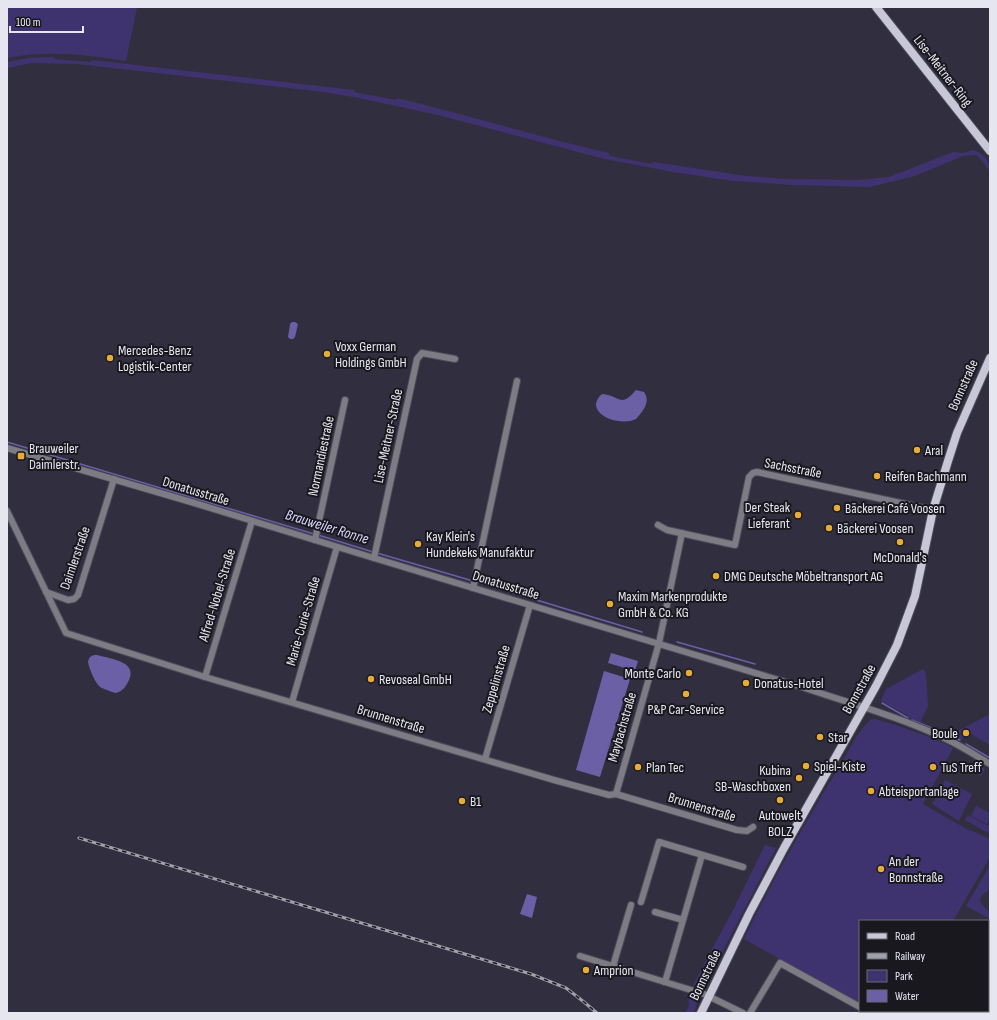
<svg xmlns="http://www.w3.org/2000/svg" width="997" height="1020" viewBox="0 0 997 1020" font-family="'Sofia Sans Condensed',sans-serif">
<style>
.green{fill:#3f336f}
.water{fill:#6b5fa6}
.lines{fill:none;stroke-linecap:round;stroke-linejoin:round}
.stream{stroke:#6b5fa6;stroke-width:1.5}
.minor-casing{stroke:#4e4c5b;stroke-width:8}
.major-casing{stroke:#4e4c5b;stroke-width:10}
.minor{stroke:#7d7c85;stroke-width:6}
.major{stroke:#c8c7d8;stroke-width:8}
.rail-casing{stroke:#a0a0ac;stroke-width:3}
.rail{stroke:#19181f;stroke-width:1.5;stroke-dasharray:4.5;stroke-linecap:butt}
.poi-dot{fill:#e7ac37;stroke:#19181f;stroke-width:1.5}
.labels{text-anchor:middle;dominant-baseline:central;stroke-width:4;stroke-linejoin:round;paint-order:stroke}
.street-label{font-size:14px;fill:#e6e6f0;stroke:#19181f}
.poi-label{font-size:14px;fill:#e6e6f0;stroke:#19181f;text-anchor:start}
.water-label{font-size:15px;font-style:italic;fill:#dad6ff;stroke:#19181f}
</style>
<rect width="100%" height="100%" fill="#312f3f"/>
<g class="green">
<path d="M7 7H137L126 61C86 55 47 50 7 58Z"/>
<path d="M53 57 55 59 91 62 92 60 354 90V92L396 100 397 98C468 115 538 137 609 153L610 156 652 164 653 162 747 176 786 179 858 180 889 177 953 152 963 153 973 150C983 153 990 160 990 171L977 155 963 156 915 176 870 187 793 185 733 181 673 172 605 159 438 115 359 98 324 92 77 64 32 63 7 68V62L28 58Z"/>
<path d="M923 669 926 673 928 706 920 723 910 718 907 715 881 701 886 689Z"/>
<path d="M990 714V745L971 734 969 736H964L961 740 950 735Z"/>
<path d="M872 719H876C902 727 928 735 953 748L923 804 965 828 990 839V857L953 921H860V1004L744 939C773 879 806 821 841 764 849 751 859 728 872 719Z"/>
<path d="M974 762 985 768 981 776 970 770Z"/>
<path d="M945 780 972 794 959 821 932 804Z"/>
<path d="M976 806 990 813V819L987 824 971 816Z"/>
<path d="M968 815 990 827V834L965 820Z"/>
<path d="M765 845 776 848 731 935 707 983 700 986 693 985 734 908Z"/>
<path d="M990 865V889L981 896 980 901 985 908 990 912V919L966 906Z"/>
<path d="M688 993C699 997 698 1003 694 1013H685L689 1007Z"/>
</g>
<g class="water">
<path d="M292 322H295L298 324 295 337 293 339H290L288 337 290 324Z"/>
<path d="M636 390 644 392C651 402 643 411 636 419 617 428 582 411 602 394 620 395 620 409 636 390Z"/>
<path d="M611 653 638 661 635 671 608 663Z"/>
<path d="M97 655C112 659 141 662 127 684 124 689 121 692 115 693 110 691 106 690 102 688 96 686 89 668 88 662 89 656 92 655 97 655Z"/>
<path d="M604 671 630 679 600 777 576 770Z"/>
<path d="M527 894 537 897 532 918 520 914Z"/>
</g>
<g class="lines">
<g class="stream">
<path d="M7 442 314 534"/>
<path d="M318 535 373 552"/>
<path d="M377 553 473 581"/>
<path d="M477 582 642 632"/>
<path d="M677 642 755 664"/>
<path d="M882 703 908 718"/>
<path d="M912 720 944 733"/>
<path d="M949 735 960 740"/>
<path d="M966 744 990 758"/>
</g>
<g class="minor-casing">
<g id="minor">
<path d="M7 448 191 502 364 555 805 688C852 704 900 717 944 738 960 745 975 755 990 764"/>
<path d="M7 511 66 633 205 677 554 780 609 795 616 794 737 830 747 831 753 827"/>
<path d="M658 525 667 530 735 545 749 477 753 473 757 472 933 510"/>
<path d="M315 540 345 400"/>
<path d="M374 558 417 359 422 353 455 359"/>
<path d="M473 588 517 381"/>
<path d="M46 592 68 600 74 599 78 595 114 479"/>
<path d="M205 677 252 521"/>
<path d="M292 702 337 547"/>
<path d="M485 759 530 605"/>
<path d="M616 794 659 643 682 533"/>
<path d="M641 902 659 842 743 867"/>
<path d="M655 912 683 920"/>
<path d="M580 956 704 994 743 1013"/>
<path d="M613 966 631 905"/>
<path d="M665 982 702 855"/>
<path d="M867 1011 870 1013"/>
<path d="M984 1011 988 1013"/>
<path d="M750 1013 780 963 860 1007"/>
<path d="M901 1013 902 1011"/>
</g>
</g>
<g class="major-casing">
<g id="major">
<path d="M876 7 990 151"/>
<path d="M701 1013 749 914 784 848 876 686 897 645 915 596 933 510 948 461 957 433 990 358"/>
</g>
</g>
<use href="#minor" class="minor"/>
<use href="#major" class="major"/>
<g class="rail-casing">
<path id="rail" d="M79 838 531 974 566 988 584 1002 597 1013"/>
</g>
<use href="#rail" class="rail"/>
</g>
<g class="poi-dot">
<circle cx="327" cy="354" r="4"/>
<circle cx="110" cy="358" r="4"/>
<circle cx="917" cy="450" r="4"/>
<rect x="17" y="452" width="8" height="8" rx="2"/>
<circle cx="877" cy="476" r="4"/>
<circle cx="837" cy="508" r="4"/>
<circle cx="798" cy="515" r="4"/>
<circle cx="829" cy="528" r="4"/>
<circle cx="900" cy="542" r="4"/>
<circle cx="418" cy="544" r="4"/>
<circle cx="716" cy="576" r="4"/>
<circle cx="610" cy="604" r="4"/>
<circle cx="689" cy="673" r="4"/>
<circle cx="371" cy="679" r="4"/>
<circle cx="746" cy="683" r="4"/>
<circle cx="686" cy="694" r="4"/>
<circle cx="966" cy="733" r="4"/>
<circle cx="820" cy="737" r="4"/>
<circle cx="806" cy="766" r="4"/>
<circle cx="638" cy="767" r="4"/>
<circle cx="933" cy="767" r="4"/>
<circle cx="799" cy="778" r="4"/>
<circle cx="871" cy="791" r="4"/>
<circle cx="780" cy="800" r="4"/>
<circle cx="462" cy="801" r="4"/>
<circle cx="881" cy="869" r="4"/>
<circle cx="586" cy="970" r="4"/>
</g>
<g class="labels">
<g class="street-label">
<text transform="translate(943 71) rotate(52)">Lise-Meitner-Ring</text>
<text transform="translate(963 385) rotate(-66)">Bonnstraße</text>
<text transform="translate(388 436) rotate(-78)">Lise-Meitner-Straße</text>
<text transform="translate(321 456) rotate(-78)">Normandiestraße</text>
<text transform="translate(793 468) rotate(11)">Sachsstraße</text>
<text transform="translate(196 491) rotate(17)">Donatusstraße</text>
<text transform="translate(75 558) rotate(-71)">Daimlerstraße</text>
<text transform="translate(506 585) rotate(17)">Donatusstraße</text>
<text transform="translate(217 595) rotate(-73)">Alfred-Nobel-Straße</text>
<text transform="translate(303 621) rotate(-74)">Marie-Curie-Straße</text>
<text transform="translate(496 679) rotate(-74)">Zeppelinstraße</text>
<text transform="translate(859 689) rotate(-61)">Bonnstraße</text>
<text transform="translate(391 719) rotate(17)">Brunnenstraße</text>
<text transform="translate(622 727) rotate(-74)">Maybachstraße</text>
<text transform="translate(702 807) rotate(17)">Brunnenstraße</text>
<text transform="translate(705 975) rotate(-64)">Bonnstraße</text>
</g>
<g class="poi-label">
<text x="335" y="346">Voxx German<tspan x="335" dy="16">Holdings GmbH</tspan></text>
<text x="118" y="350">Mercedes-Benz<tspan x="118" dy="16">Logistik-Center</tspan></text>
<text x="29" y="448">Brauweiler<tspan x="29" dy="16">Daimlerstr.</tspan></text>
<text x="925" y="450">Aral</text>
<text x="885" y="476">Reifen Bachmann</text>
<text x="790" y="507" text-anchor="end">Der Steak<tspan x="790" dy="16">Lieferant</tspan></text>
<text x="845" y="508">Bäckerei Café Voosen</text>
<text x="837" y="528">Bäckerei Voosen</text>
<text x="426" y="536">Kay Klein's<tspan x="426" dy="16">Hundekeks Manufaktur</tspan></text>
<text x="900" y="557" text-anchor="middle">McDonald's</text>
<text x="724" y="576">DMG Deutsche Möbeltransport AG</text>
<text x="618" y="596">Maxim Markenprodukte<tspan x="618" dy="16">GmbH &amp; Co. KG</tspan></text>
<text x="681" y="673" text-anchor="end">Monte Carlo</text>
<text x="379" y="679">Revoseal GmbH</text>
<text x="754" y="683">Donatus-Hotel</text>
<text x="686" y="709" text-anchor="middle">P&amp;P Car-Service</text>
<text x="958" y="733" text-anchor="end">Boule</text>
<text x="828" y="737">Star</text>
<text x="814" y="766">Spiel-Kiste</text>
<text x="646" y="767">Plan Tec</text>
<text x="941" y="767">TuS Treff</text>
<text x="791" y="770" text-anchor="end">Kubina<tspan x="791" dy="16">SB-Waschboxen</tspan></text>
<text x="879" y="791">Abteisportanlage</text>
<text x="470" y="801">B1</text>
<text x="780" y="815" text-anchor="middle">Autowelt<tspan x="780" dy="16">BOLZ</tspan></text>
<text x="889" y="861">An der<tspan x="889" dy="16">Bonnstraße</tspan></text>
<text x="594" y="970">Amprion</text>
</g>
<g class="water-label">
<text transform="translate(327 527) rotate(17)">Brauweiler Ronne</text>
</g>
</g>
<rect width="997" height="1020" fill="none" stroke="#e6e6f0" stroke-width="16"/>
<rect x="859" y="920" width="130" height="92" fill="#19181f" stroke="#6b6a73"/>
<rect x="867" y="933" width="20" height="6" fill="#c8c7d8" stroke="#6b6a73"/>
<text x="895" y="940" font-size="12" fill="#e6e6f0">Road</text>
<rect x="867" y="953" width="20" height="6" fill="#a0a0ac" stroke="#6b6a73"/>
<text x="895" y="960" font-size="12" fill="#e6e6f0">Railway</text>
<rect x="867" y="970" width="20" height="12" fill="#3f336f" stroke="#6b6a73"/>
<text x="895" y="980" font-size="12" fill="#e6e6f0">Park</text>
<rect x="867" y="990" width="20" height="12" fill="#6b5fa6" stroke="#6b6a73"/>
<text x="895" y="1000" font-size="12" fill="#e6e6f0">Water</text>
<path d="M10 26v6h73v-6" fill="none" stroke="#e6e6f0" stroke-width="2"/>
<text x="16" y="26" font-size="12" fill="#e6e6f0" stroke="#19181f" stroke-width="3" paint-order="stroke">100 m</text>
</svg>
